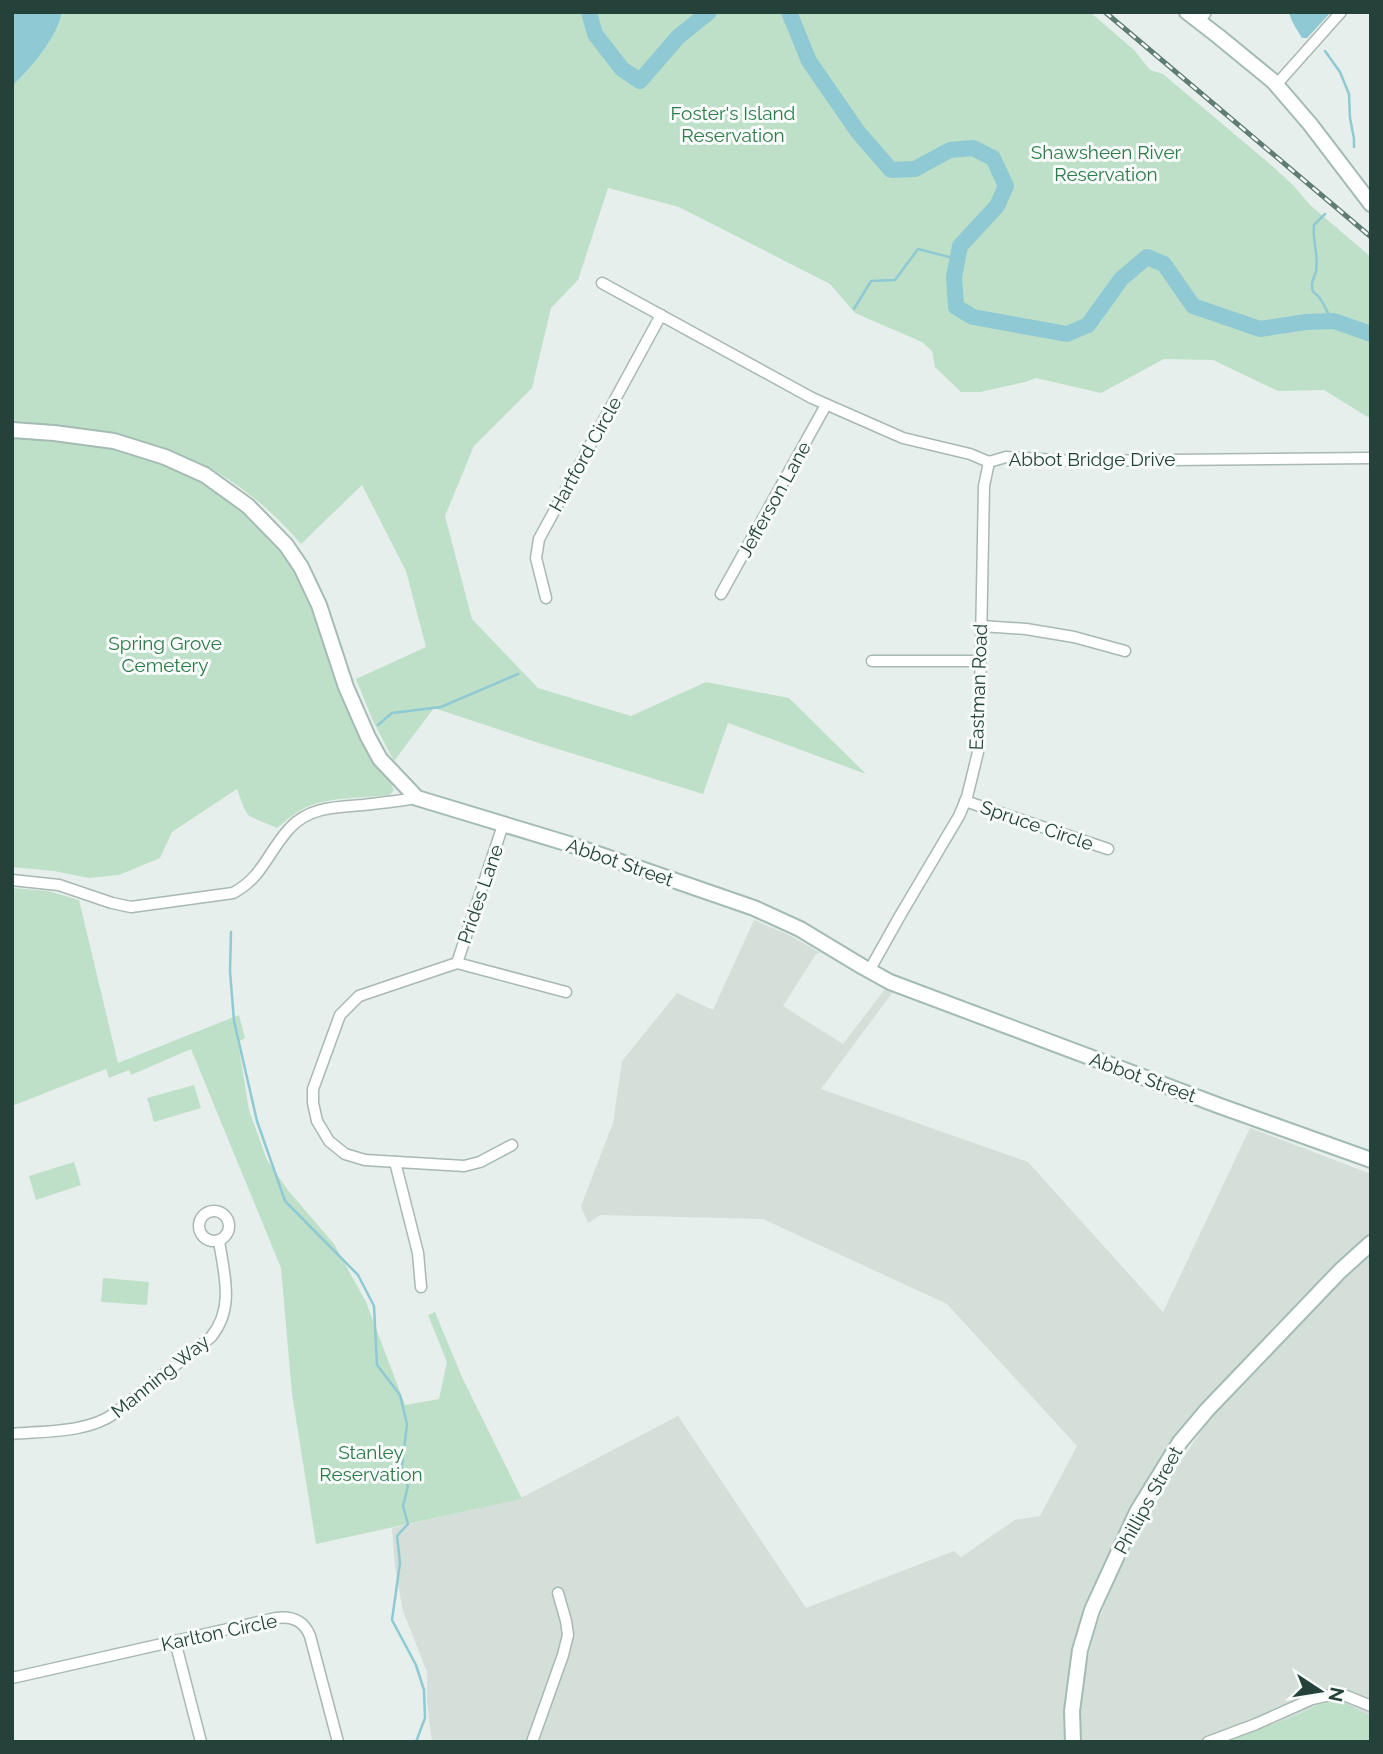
<svg xmlns="http://www.w3.org/2000/svg" width="1383" height="1754" viewBox="0 0 1383 1754" font-family="Raleway,sans-serif">
<style>
.built{fill:#d4dfda}
.green{fill:#bfe0c8}
.water{fill:#8ec9d4}
.lines{fill:none;stroke-linecap:round;stroke-linejoin:round}
.stream{stroke:#8ec9d4;stroke-width:2.5}
.river{stroke:#8ec9d4;stroke-width:16}
.street-casing{stroke:#a8b8b2;stroke-width:13}
.secondary-casing{stroke:#a4bbb3;stroke-width:18}
.street{stroke:#fff;stroke-width:10}
.secondary{stroke:#fff;stroke-width:14}
.rail-casing{stroke:#5f7d75;stroke-width:5}
.rail{stroke:#f7fbf9;stroke-width:2.5;stroke-dasharray:8;stroke-linecap:butt}
.labels{text-anchor:middle;dominant-baseline:central;stroke-width:6;stroke-linejoin:round;paint-order:stroke}
.park-label{font-size:19px;fill:#2d7a4b;stroke:#f7fbf9}
.street-label{font-size:19px;fill:#24423a;stroke:#f7fbf9}
</style>
<rect width="100%" height="100%" fill="#e6efeb"/>
<g class="built">
<path d="M754 920 789 935 821 953 816 954 783 1006 843 1044 885 989 892 993 821 1089 1028 1162 1163 1312 1250 1128 1371 1174V1234L1330 1274 1204 1403 1102 1575 1068 1742H432L427 1702V1672L403 1611 395 1567 392 1528 519 1499 678 1416 806 1608 954 1551 961 1557 1015 1520 1040 1516 1077 1446 947 1304 763 1219 601 1215 588 1223 581 1206 613 1123 622 1061 677 993 713 1010Z"/>
<path d="M1371 1253V1742H1081L1079 1718 1082 1685 1093 1638 1099 1619 1119 1570 1173 1473 1210 1418 1233 1392 1278 1345Z"/>
</g>
<g class="green">
<path d="M62 12H1090L1134 50 1150 70 1163 74 1270 164 1293 185 1310 205 1371 257V419L1324 390 1278 391 1213 360 1164 359 1101 393 1036 378 1025 382 980 392H961L935 367 932 351 922 342 855 313 830 284 679 207 608 188 578 280 551 308 532 388 474 446 445 516 472 619 538 688 631 716 706 682 789 698 866 774 728 723 703 794 545 745 434 708 394 761 373 721 356 679 426 647 406 571 362 485 301 544C263 500 213 461 156 447 137 442 116 440 97 437 69 432 41 426 12 425V86C31 68 57 38 62 12Z"/>
<path d="M12 436 61 438 108 447 164 463 202 480 244 509 280 547 295 569 326 647 394 790 390 795C365 798 332 797 309 806 296 811 287 820 277 828L249 816 244 808 237 789 172 832 160 858 119 875 89 878 54 871 12 867Z"/>
<path d="M12 888 48 891 79 900 118 1063 239 1015 245 1038 238 1042 249 1110 267 1160 287 1189 334 1244 366 1302 405 1405 439 1399 447 1362 428 1315 435 1312 461 1375 522 1499 316 1544 292 1394 281 1268 191 1049 131 1075 129 1070 109 1078 106 1069 12 1106Z"/>
<path d="M194 1085 201 1108 154 1122 147 1098Z"/>
<path d="M74 1162 81 1185 36 1200 29 1176Z"/>
<path d="M103 1278 149 1282 147 1305 101 1302Z"/>
<path d="M1340 1700 1371 1717V1742H1226L1300 1714 1326 1701Z"/>
</g>
<g class="water">
<path d="M12 12H62C57 38 31 68 12 86Z"/>
<path d="M1289 12H1331L1307 38H1302C1297 29 1291 22 1289 12Z"/>
</g>
<g class="lines">
<g class="stream">
<path d="M1325 51 1340 72 1349 94 1350 118 1354 139V147"/>
<path d="M1325 214 1314 225C1312 241 1319 255 1316 271 1315 277 1311 281 1312 287 1313 295 1314 291 1318 296 1325 304 1326 313 1334 321"/>
<path d="M854 309 871 281 895 280 918 249 957 259"/>
<path d="M378 725 392 713 441 707 518 674"/>
<path d="M231 932 230 971 234 1021 257 1121 285 1201 358 1275 374 1306 377 1365 400 1395 407 1424 401 1474 408 1486 403 1506 408 1524 397 1536 400 1563 392 1620 416 1665 424 1690 425 1718 416 1742"/>
</g>
<g class="river">
<path d="M589 12 595 34 622 69 640 81 678 37 709 12"/>
<path d="M789 12 809 61 858 132 891 170 915 169 950 150 973 148 993 158 1006 186 997 206 960 246 954 277 956 307 973 317 1067 334 1088 325 1121 279 1147 257 1164 264 1193 306 1260 329 1306 322 1334 321 1371 334"/>
</g>
<g class="street-casing">
<g id="street">
<path d="M1200 21 1206 12"/>
<path d="M1276 85 1341 12"/>
<path d="M602 283 812 398 903 438 970 454 989 462 1006 457 1071 461 1371 458"/>
<path d="M721 594 826 405"/>
<path d="M546 598 536 558 539 539 661 315"/>
<path d="M981 626 1026 629 1074 637 1125 651"/>
<path d="M872 661H980"/>
<path d="M965 801 1108 849"/>
<path d="M12 880 59 885 112 903 131 907 233 893C262 878 268 852 289 829 308 807 336 807 363 805 381 803 399 801 417 798"/>
<path d="M457 963 503 825"/>
<path d="M869 971 901 914 959 816 967 797 979 748 984 486 989 462"/>
<path d="M512 1145 480 1162 464 1166 365 1160 345 1154 329 1141 317 1121 313 1103V1089L340 1015 359 996 457 963 566 992"/>
<path d="M395 1162 418 1253 421 1287"/>
<circle cx="214" cy="1226" r="15"/>
<path d="M12 1434C45 1431 88 1433 115 1413L211 1337C235 1308 224 1274 219 1241"/>
<path d="M175 1641 201 1742"/>
<path d="M12 1678 276 1618C293 1616 304 1621 310 1636L338 1742"/>
<path d="M532 1742 563 1655 568 1635 566 1621 558 1593"/>
<path d="M1208 1742 1256 1724 1312 1699 1339 1693 1371 1706"/>
</g>
</g>
<g class="secondary-casing">
<g id="secondary">
<path d="M1187 12 1218 36 1273 81 1310 124 1371 204"/>
<path d="M12 430 54 433 114 441 165 457 205 475 248 506 286 545 301 567 319 605 346 687 368 737 380 759 417 798 569 844 754 908 800 929 863 967 890 982 1220 1106 1371 1160"/>
<path d="M1073 1742 1072 1711 1080 1650 1092 1610 1137 1512 1180 1442 1207 1410 1340 1271 1371 1243"/>
</g>
</g>
<use href="#street" class="street"/>
<use href="#secondary" class="secondary"/>
<g class="rail-casing">
<path id="rail" d="M1105 12 1371 237"/>
</g>
<use href="#rail" class="rail"/>
</g>
<g class="labels">
<g class="park-label">
<text x="733" y="113">Foster's Island<tspan x="733" dy="22">Reservation</tspan></text>
<text x="1106" y="152">Shawsheen River<tspan x="1106" dy="22">Reservation</tspan></text>
<text x="165" y="643">Spring Grove<tspan x="165" dy="22">Cemetery</tspan></text>
<text x="371" y="1452">Stanley<tspan x="371" dy="22">Reservation</tspan></text>
</g>
<g class="street-label">
<text transform="translate(585 454) rotate(-61)">Hartford Circle</text>
<text x="1092" y="459">Abbot Bridge Drive</text>
<text transform="translate(774 499) rotate(-61)">Jefferson Lane</text>
<text transform="translate(978 687) rotate(-88)">Eastman Road</text>
<text transform="translate(1037 825) rotate(19)">Spruce Circle</text>
<text transform="translate(620 862) rotate(19)">Abbot Street</text>
<text transform="translate(480 894) rotate(-71)">Prides Lane</text>
<text transform="translate(1143 1077) rotate(20)">Abbot Street</text>
<text transform="translate(160 1376) rotate(-39)">Manning Way</text>
<text transform="translate(1148 1500) rotate(-61)">Phillips Street</text>
<text transform="translate(219 1632) rotate(-12)">Karlton Circle</text>
</g>
</g>
<rect width="1383" height="1754" fill="none" stroke="#24423a" stroke-width="28"/>
<g transform="translate(1320 1691) rotate(102)" stroke="#f7fbf9" stroke-width="5" paint-order="stroke">
<path d="M0-5L12 26L0 18L-12 26Z" fill="#24423a"/>
<text y="-10" font-size="19" font-weight="bold" text-anchor="middle" fill="#24423a">N</text>
</g>
</svg>
